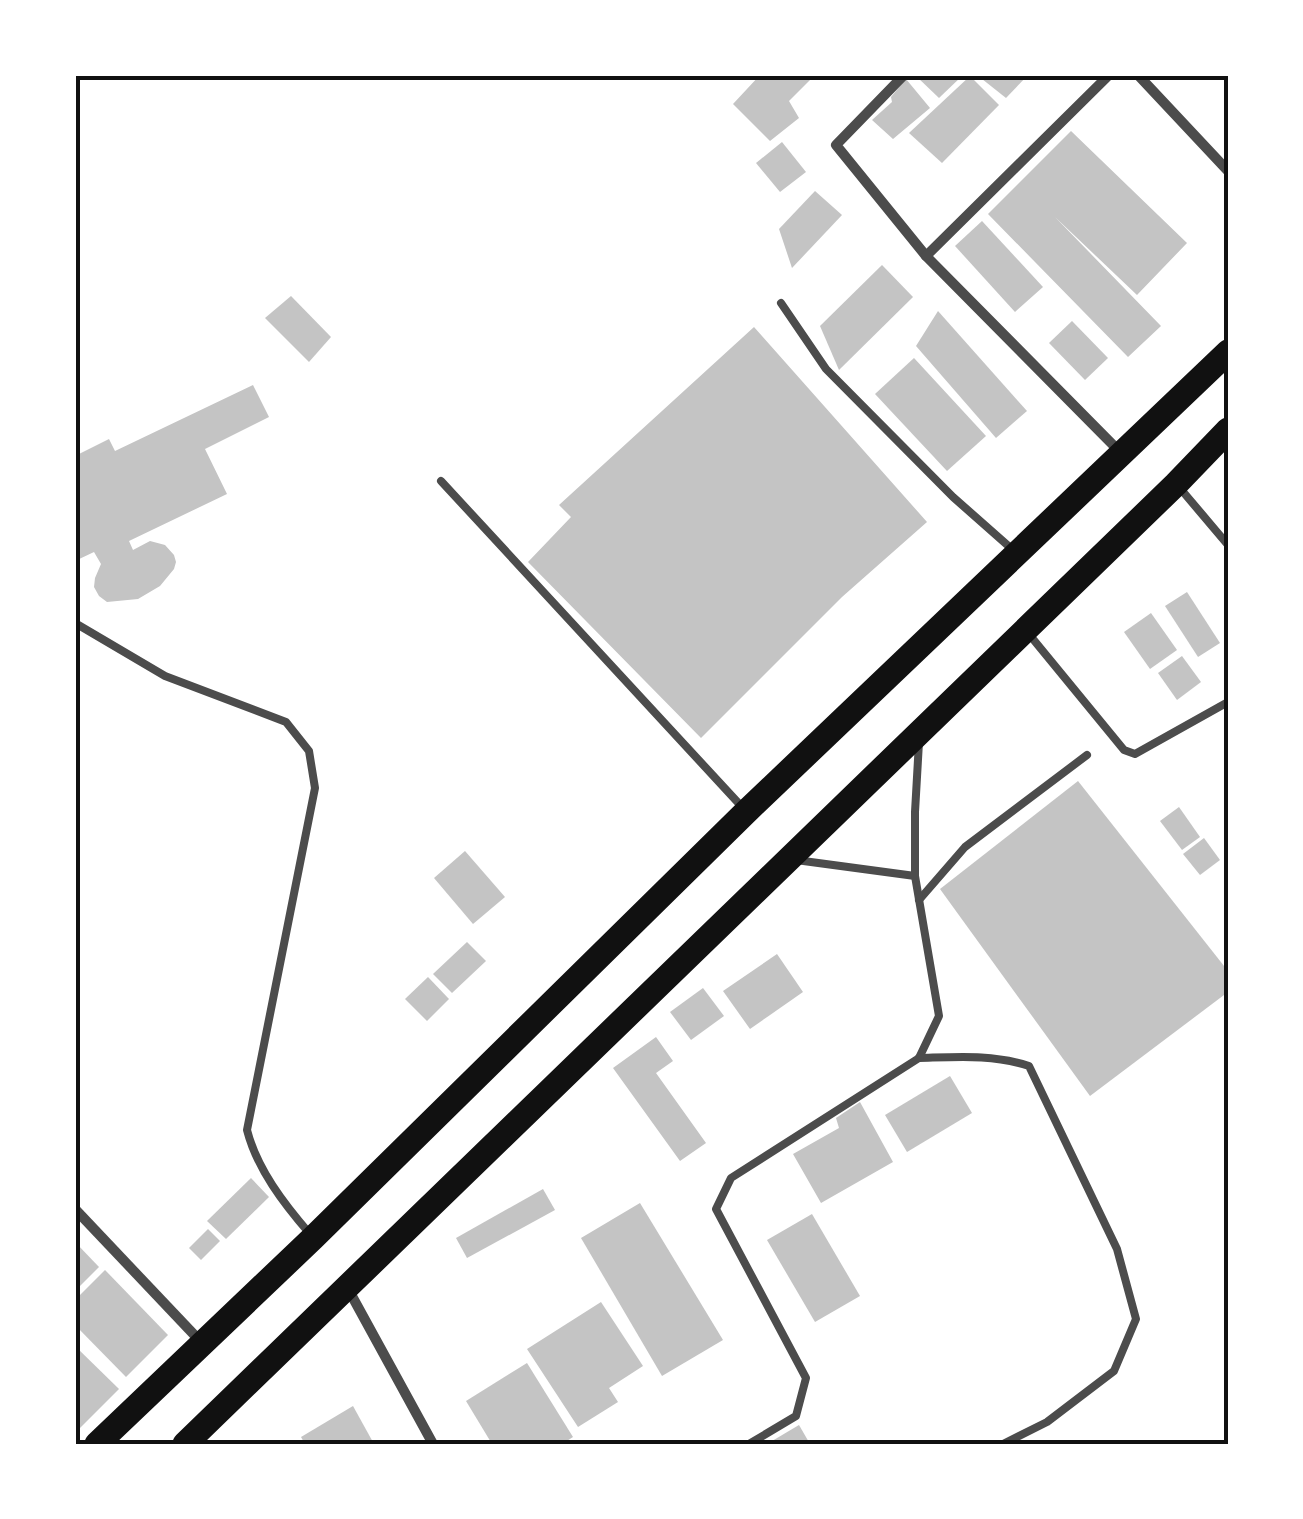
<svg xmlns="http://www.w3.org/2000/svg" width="1303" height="1519" viewBox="0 0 1303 1519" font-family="Barlow,sans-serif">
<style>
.building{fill:#c4c4c4}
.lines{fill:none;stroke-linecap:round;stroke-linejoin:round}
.service{stroke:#4c4c4c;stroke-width:8}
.minor{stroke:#4c4c4c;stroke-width:10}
.primary{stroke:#111;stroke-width:25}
.neatline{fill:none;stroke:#111;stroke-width:4}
</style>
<rect width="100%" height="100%" fill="#fff"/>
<g class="building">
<path d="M760 75H815L789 101 799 118 770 141 733 104Z"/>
<path d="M915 75H963L939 98Z"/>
<path d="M977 75H1028L1006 98Z"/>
<path d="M970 76 999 105 942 163 909 133Z"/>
<path d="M906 79 930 108 893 139 872 120 892 102 891 97Z"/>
<path d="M1071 131 1187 243 1137 295 1055 217 1161 326 1128 357 988 214Z"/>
<path d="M782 142 806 172 780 192 756 163Z"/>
<path d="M815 191 842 215 792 268 779 229Z"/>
<path d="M982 221 1043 287 1015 312 955 246Z"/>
<path d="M882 265 913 297 839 370 820 326Z"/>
<path d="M291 296 331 337 309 362 265 318Z"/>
<path d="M938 311 1027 411 996 438 916 346Z"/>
<path d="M1072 321 1108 358 1085 380 1049 343Z"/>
<path d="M754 327 927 522 842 597 701 738 528 562 571 517 559 505Z"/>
<path d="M914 358 986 436 947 471 875 394Z"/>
<path d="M253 385 269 417 205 449 227 494 129 541 133 550 150 541 165 545 174 555 176 562 174 569 160 586 138 599 107 602 99 596 94 587 95 578 101 564 94 552 75 561V456L109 439 115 451Z"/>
<path d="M1187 592 1220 643 1198 657 1165 606Z"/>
<path d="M1151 613 1177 650 1150 669 1124 632Z"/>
<path d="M1182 656 1201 682 1177 700 1158 673Z"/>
<path d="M1078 781 1228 971V992L1090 1096 940 889Z"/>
<path d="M1179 807 1200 837 1182 850 1160 821Z"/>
<path d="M1204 838 1220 860 1200 875 1183 854Z"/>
<path d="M465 851 505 897 473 924 434 878Z"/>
<path d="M467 942 486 961 452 993 433 974Z"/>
<path d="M777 954 803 992 750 1029 723 991Z"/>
<path d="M428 977 449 999 427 1021 405 999Z"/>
<path d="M703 988 724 1016 691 1040 670 1012Z"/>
<path d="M656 1037 673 1061 656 1073 706 1143 680 1161 613 1068Z"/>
<path d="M950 1076 972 1113 907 1152 885 1115Z"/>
<path d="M860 1102 893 1162 821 1203 793 1154 839 1128 836 1118Z"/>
<path d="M251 1178 269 1197 226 1239 207 1221Z"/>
<path d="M543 1189 555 1210 467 1258 456 1238Z"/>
<path d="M640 1203 723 1340 662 1376 581 1238Z"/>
<path d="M812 1214 860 1296 815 1322 767 1240Z"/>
<path d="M208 1229 220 1241 201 1260 189 1248Z"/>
<path d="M75 1242 99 1267 75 1291Z"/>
<path d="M105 1270 168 1335 126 1377 75 1325V1300Z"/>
<path d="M601 1302 643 1366 609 1388 618 1402 578 1427 527 1349Z"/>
<path d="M75 1346 119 1389 75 1433Z"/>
<path d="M527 1363 573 1437 562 1444H492L466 1401Z"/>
<path d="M353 1406 374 1444H305L301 1437Z"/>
<path d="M799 1425 810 1444H767Z"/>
</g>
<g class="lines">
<g class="service">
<path d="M781 303 826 369 953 497 1013 550"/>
<path d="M441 481 743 808"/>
<path d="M1179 487 1228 545"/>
<path d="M75 623 165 676 286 722 309 751 315 788 247 1130C257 1169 284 1204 310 1234"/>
<path d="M1028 633 1124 750 1135 754 1228 702"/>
<path d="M796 860 915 876"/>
<path d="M919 900 965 847 1087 755"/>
<path d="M919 1058C957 1057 993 1054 1029 1066L1117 1249 1136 1319 1114 1371 1047 1422 1003 1444"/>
<path d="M749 1444 796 1416 806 1378 716 1209 731 1178 919 1058 939 1016 915 876V812L919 742"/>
</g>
<g class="minor">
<path d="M904 75 836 145 926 256 1120 452"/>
<path d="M1138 75 1228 171"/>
<path d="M926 256 1109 75"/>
<path d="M75 1209 201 1342"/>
<path d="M347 1287 433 1444"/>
</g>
<g class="primary">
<path d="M97 1444 313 1238 746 812 1228 352"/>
<path d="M185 1444 1176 484 1228 430"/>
</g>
</g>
<rect width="1303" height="1519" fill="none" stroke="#ffffff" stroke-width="155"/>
<rect x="78" y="78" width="1148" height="1364" class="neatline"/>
</svg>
